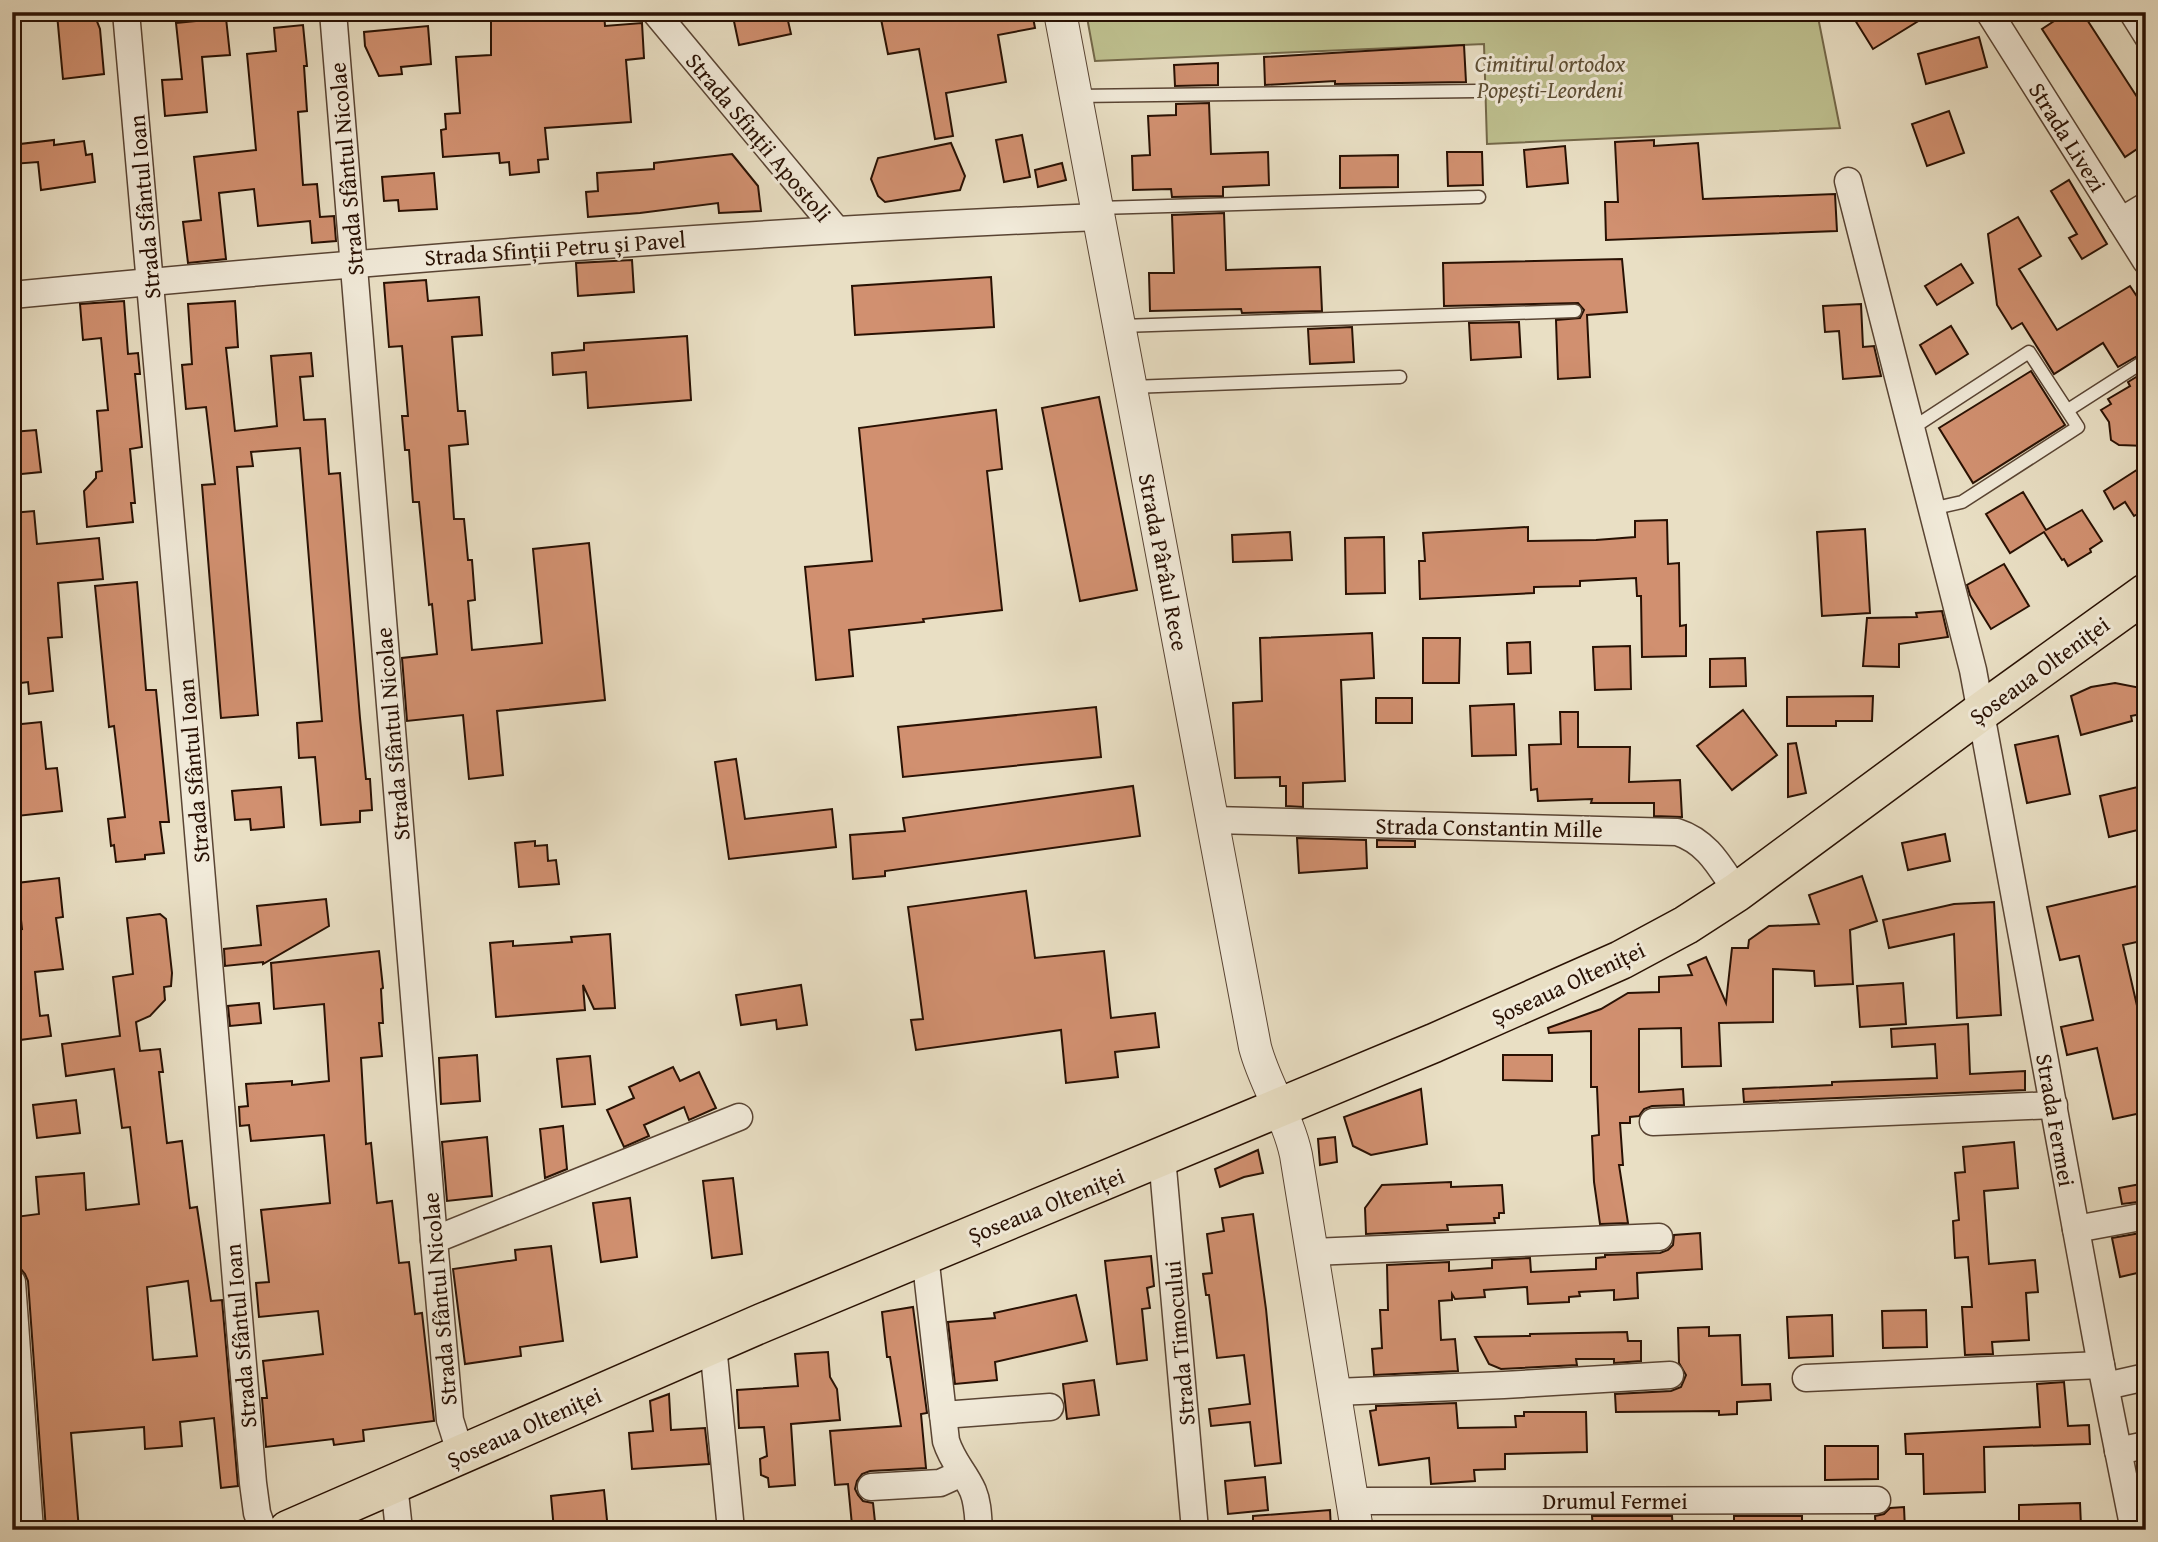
<svg xmlns="http://www.w3.org/2000/svg" width="2158" height="1542" viewBox="0 0 2158 1542" font-family="'Gentium Book Plus',serif">
<style>
.green{fill:#bec08f;stroke:#746849;stroke-width:2}
.building{fill:#d19070;stroke:#291103;stroke-width:2;fill-rule:evenodd}
.lines{fill:none;stroke-linecap:round;stroke-linejoin:round}
.service-casing{stroke:#594433;stroke-width:15}
.minor-casing{stroke:#594433;stroke-width:29}
.tertiary-casing{stroke:#594433;stroke-width:34}
.primary-casing{stroke:#291103;stroke-width:41}
.service{stroke:#f1ead9;stroke-width:12}
.minor{stroke:#f1ead9;stroke-width:26}
.tertiary{stroke:#f1ead9;stroke-width:32}
.primary{stroke:#e9dfc4;stroke-width:38}
.labels{text-anchor:middle;dominant-baseline:central;stroke-width:6;stroke-linejoin:round;paint-order:stroke}
.park-label{font-size:23px;font-style:italic;fill:#5d4e34;stroke:#f1ead9}
.street-label{font-size:23px;fill:#291103;stroke:#f1ead9}
</style>
<rect width="100%" height="100%" fill="#e9dfc4"/>
<filter id="stains"><feTurbulence type="fractalNoise" baseFrequency=".00286" numOctaves="4"/><feColorMatrix values="0 0 0 0 .2 0 0 0 0 .09 0 0 0 0 .02 0 0 0 .5 -.17"/></filter>
<radialGradient id="worn" r=".72"><stop offset=".6" stop-color="#630" stop-opacity="0"/><stop offset="1" stop-color="#630" stop-opacity=".3"/></radialGradient>
<path class="green" d="M1086 12H1817L1840 128 1487 144 1484 44 1095 61Z"/>
<g class="building">
<path d="M71 12H92L96 19 100 29 104 74 63 79 57 14Z"/>
<path d="M491 12H604L605 26 642 23 644 58 626 60 631 122 545 128 548 159 538 160 539 172 510 175 509 162 500 163 499 153 443 157 441 130 446 129 445 114 460 113 456 57 491 55Z"/>
<path d="M732 12H786L791 34 739 45Z"/>
<path d="M890 12H1032L1035 28 998 35 1006 82 946 93 953 136 935 139 919 49 888 54 880 14Z"/>
<path d="M1850 12H1933L1873 49Z"/>
<path d="M2068 12H2082L2139 100 2146 96V143L2125 157 2042 29Z"/>
<path d="M226 18 230 55 202 57 207 112 165 116 162 80 182 79 176 23Z"/>
<path d="M303 25 307 66H304L307 111 298 112 303 185 317 184 320 217 334 216 336 241 312 243 310 221 258 226 254 189 219 193 226 259 188 263 183 222 201 220 194 157 256 150 247 54 276 51 274 28Z"/>
<path d="M428 26 431 64 401 67 402 74 379 76 365 46 364 32Z"/>
<path d="M1979 37 1987 67 1926 84 1918 54Z"/>
<path d="M1464 45 1466 82 1335 84V81L1265 85 1264 57Z"/>
<path d="M1218 63V85L1175 86 1174 65Z"/>
<path d="M1209 103 1211 154 1268 152 1269 185 1223 187V196L1172 197 1171 189 1133 190 1132 156 1150 155 1148 116 1176 115V104Z"/>
<path d="M1949 111 1964 153 1927 166 1912 124Z"/>
<path d="M1022 135 1030 177 1004 182 996 140Z"/>
<path d="M54 140V145L84 141 86 155 92 154 95 182 41 190 38 162 12 164V145Z"/>
<path d="M1654 140V146L1698 143 1703 199 1835 194 1837 231 1606 240 1605 202H1618L1615 142Z"/>
<path d="M951 143 965 176 960 190 885 202 878 196 871 179 878 158Z"/>
<path d="M1565 146 1568 183 1527 187 1524 150Z"/>
<path d="M1447 152H1482L1483 185 1448 186Z"/>
<path d="M732 154 758 186 761 211 719 213 718 203 640 213 588 217 586 192 598 191 597 173 654 169V163Z"/>
<path d="M1398 155V187L1340 188V156Z"/>
<path d="M1062 163 1066 180 1038 187 1035 170Z"/>
<path d="M434 173 437 209 399 211 398 200 384 201 382 177Z"/>
<path d="M2069 180 2107 244 2082 259 2069 238 2077 234 2051 191Z"/>
<path d="M1224 213 1226 270 1320 267 1322 311 1242 313 1241 309 1150 311 1149 273H1174L1172 215Z"/>
<path d="M2018 217 2041 256 2019 269 2057 330 2130 286 2146 310V351L2118 367 2103 343 2054 374 2022 323 2012 329 1997 305 1988 234Z"/>
<path d="M1622 259 1627 312 1587 315 1590 377 1558 379 1556 320 1580 318 1584 310 1578 303 1444 306 1443 263Z"/>
<path d="M632 260 634 292 578 296 576 263Z"/>
<path d="M1961 264 1973 283 1937 305 1925 286Z"/>
<path d="M991 277 994 327 855 335 852 286Z"/>
<path d="M426 280 428 301 479 297 482 335 452 337 458 411H465L468 444 449 446 454 519H464L468 560H472L475 600 468 601 472 650 542 643 533 549 589 543 605 700 497 711 503 775 469 779 463 715 407 721 402 658 437 654 432 604 429 605 419 502H413L409 450H405L402 416H408L402 346 389 347 384 283Z"/>
<path d="M124 301 128 354 138 353 140 374H135L142 447 130 449 135 503H131L133 522 87 527 84 491 96 478V472L102 471 97 411 108 410 101 338 83 340 80 304Z"/>
<path d="M235 301 238 347 226 348 235 431 277 426 271 356 311 353 313 376 300 377 304 420 325 419 329 474 340 473 360 718 366 779H370L372 810 360 811V822L321 825 315 757 299 758 297 723 322 721 300 448 251 452 253 466 237 467 258 715 221 718 202 485 215 484 206 407 186 409 182 365 192 364 188 304Z"/>
<path d="M1861 304 1863 347 1874 346 1881 376 1843 379 1839 331 1825 332 1823 306Z"/>
<path d="M1519 322 1521 357 1471 360 1469 323Z"/>
<path d="M1951 326 1968 354 1936 374 1920 345Z"/>
<path d="M1352 327 1354 362 1310 364 1308 329Z"/>
<path d="M687 336 691 400 588 408 586 372 553 375 552 353 584 350V343Z"/>
<path d="M2031 371 2065 425 1973 483 1939 428Z"/>
<path d="M2146 371V446L2119 445 2111 440 2109 422 2101 410 2111 404 2108 399 2130 386 2128 382Z"/>
<path d="M1099 397 1137 590 1080 601 1042 408Z"/>
<path d="M996 410 1002 469 987 471 1002 610 923 619 924 622 849 630 853 676 816 680 805 567 872 561 859 428Z"/>
<path d="M36 430 41 472 12 475V432Z"/>
<path d="M2146 464V509L2134 516 2125 502 2114 509 2104 491Z"/>
<path d="M2023 492 2046 530 2082 510 2102 541 2090 549 2091 552 2068 566 2064 559 2062 560 2044 532 2010 553 1986 514Z"/>
<path d="M34 511 37 544 99 538 103 579 58 583 62 637 48 638 53 691 29 694 28 682 12 684V513Z"/>
<path d="M1667 520 1668 564 1679 563 1680 626 1686 625V656L1642 657 1641 596H1637L1636 578 1580 581V586L1534 587V593L1420 599 1419 561H1425L1423 533 1528 527V541L1596 540 1635 537V521Z"/>
<path d="M1865 529 1870 613 1822 616 1817 532Z"/>
<path d="M1290 532 1292 560 1233 562 1232 535Z"/>
<path d="M1384 537 1385 593 1346 594 1345 538Z"/>
<path d="M2004 564 2029 606 1991 629 1970 595 1967 585Z"/>
<path d="M137 582 146 690H156L169 822H160L164 853 145 855V859L116 862 114 845 111 846 108 819 125 817 114 726 109 727 95 586Z"/>
<path d="M1942 611 1948 637 1899 644V667L1863 666 1867 618 1917 617 1916 613Z"/>
<path d="M1372 633 1374 678 1341 680 1345 781 1303 783V807L1286 806V786H1280V777L1235 778 1233 703 1262 701 1260 638Z"/>
<path d="M1423 638H1460L1459 683H1423Z"/>
<path d="M1530 642 1531 673 1508 674 1507 643Z"/>
<path d="M1630 646 1631 689 1595 690 1593 647Z"/>
<path d="M1745 658 1746 686 1710 687V659Z"/>
<path d="M2115 683 2146 689V713L2131 716 2132 721 2081 735 2071 696 2091 687Z"/>
<path d="M1873 696 1872 721H1836V726H1787V697Z"/>
<rect x="1376" y="698" width="36" height="25"/>
<path d="M1514 704 1516 755 1472 756 1470 706Z"/>
<path d="M1096 707 1101 757 903 777 898 727Z"/>
<path d="M1743 710 1777 755 1732 790 1697 746Z"/>
<path d="M1560 712H1578V747H1630L1629 782 1680 780 1682 817 1654 816V803H1591L1592 799 1538 801 1537 789 1531 790 1529 745 1561 744Z"/>
<path d="M41 722 46 769 57 768 62 811 17 816 12 773V725Z"/>
<path d="M2058 736 2070 794 2027 803 2015 745Z"/>
<path d="M1796 743 1806 793 1788 797V744Z"/>
<path d="M736 759 745 819 832 809 836 847 729 859 715 762Z"/>
<path d="M2146 785V828L2109 837 2100 796Z"/>
<path d="M1133 786 1140 836 885 871V876L853 879 850 835 905 831 903 818Z"/>
<path d="M281 787 284 827 251 830 250 819 235 820 232 791Z"/>
<path d="M1945 834 1950 861 1908 870 1902 843Z"/>
<path d="M1297 838 1366 840 1367 868 1299 873Z"/>
<path d="M1377 840 1415 841V847H1377Z"/>
<path d="M535 841V846L547 845 548 861 556 860 559 884 519 887 515 843Z"/>
<path d="M1862 876 1877 921 1850 930 1853 984 1815 986 1814 971 1773 969V1022L1719 1023 1721 1066 1682 1067 1681 1028 1639 1029V1092L1683 1089 1684 1105 1652 1106 1644 1109 1639 1116 1630 1117V1123H1620L1623 1165H1619L1628 1223 1600 1224 1594 1182 1592 1136 1599 1135 1597 1087H1591V1031L1549 1033 1548 1028 1601 1009 1628 993 1659 992V977L1692 975 1688 965 1706 957 1726 1003 1732 948H1748L1749 940 1769 926 1819 924 1809 895Z"/>
<path d="M59 878 63 917 56 918 63 969 35 972 40 1016 48 1015 51 1036 12 1041V990H20L13 930 22 929 17 883Z"/>
<path d="M2146 884V940L2123 945 2138 1010 2146 1008V1112L2113 1119 2097 1048 2067 1055 2061 1027 2093 1020 2079 956 2060 960 2047 907Z"/>
<path d="M1026 891 1035 958 1104 951 1111 1018 1155 1013 1159 1047 1115 1052 1118 1077 1066 1083 1061 1030 916 1050 911 1020 923 1019 908 907Z"/>
<path d="M326 899 329 926 263 964V962L225 966 224 949 261 945 257 906Z"/>
<path d="M1994 902 2001 1015 1957 1018 1954 934 1889 948 1883 920 1954 904Z"/>
<path d="M160 914 166 919 172 973 171 986 164 987 165 1000 150 1016 136 1022 140 1051 160 1049 163 1072H159L167 1143 182 1141 190 1208 197 1207 211 1301 222 1300 238 1486 221 1488 214 1418 180 1422 182 1446 145 1449 144 1427 71 1433 79 1530H46L28 1281 25 1274 20 1268 15 1217 39 1214 36 1177 84 1173 86 1210 139 1204 130 1127 122 1128 114 1069 66 1076 62 1044 120 1036 113 977 133 974 127 918ZM188 1281 197 1356 153 1360 147 1287Z"/>
<path d="M610 934 615 1008 594 1009 583 985 585 1010 496 1017 490 943 513 941V946L572 942 571 937Z"/>
<path d="M379 951 383 988 381 989 383 1023H379L382 1056 361 1058 366 1144 371 1143 377 1203 392 1201 399 1263 409 1262 415 1314 422 1313 434 1421 363 1430 364 1441 334 1445 333 1439 266 1447 262 1398H267L263 1361 323 1354 318 1311 259 1317 256 1283 269 1282 261 1210 330 1203 324 1135 251 1141 249 1125 240 1126 239 1107 248 1106 246 1084 292 1081V1085L329 1081 324 1004 274 1009 271 963Z"/>
<path d="M1903 983 1906 1024 1860 1027 1857 986Z"/>
<path d="M801 985 807 1025 777 1029 776 1020 741 1025 736 995Z"/>
<path d="M259 1003 261 1023 230 1026 228 1006Z"/>
<path d="M1968 1024 1970 1074 2025 1071V1090L1744 1102 1743 1089 1832 1085V1082L1937 1078 1935 1044 1892 1047 1891 1029Z"/>
<path d="M477 1055 480 1101 441 1104 439 1058Z"/>
<path d="M1503 1055H1552V1081L1503 1080Z"/>
<path d="M590 1056 595 1104 562 1107 557 1059Z"/>
<path d="M673 1067 680 1081 699 1072 716 1108 689 1120 684 1107 644 1125 649 1136 624 1147 607 1110 634 1098 629 1087Z"/>
<path d="M1421 1089 1427 1144 1371 1155 1353 1146 1344 1117Z"/>
<path d="M76 1100 80 1133 37 1138 33 1105Z"/>
<path d="M563 1126 567 1169 545 1178 540 1129Z"/>
<path d="M487 1137 492 1196 447 1201 442 1142Z"/>
<path d="M1335 1137 1337 1162 1320 1165 1318 1139Z"/>
<path d="M2014 1142 2018 1188 1984 1191 1989 1264 2035 1260 2038 1292 2026 1293 2029 1340 1992 1342 1993 1354 1965 1355 1962 1307H1972L1968 1257 1955 1258 1953 1221 1959 1220 1955 1173 1965 1172 1963 1147Z"/>
<path d="M1258 1150 1263 1173 1244 1177 1220 1187 1215 1169Z"/>
<path d="M733 1178 742 1254 712 1258 703 1181Z"/>
<path d="M1451 1182V1187L1502 1185 1504 1213H1499V1218H1494L1495 1223 1447 1225 1448 1230 1366 1234 1365 1208 1382 1185Z"/>
<path d="M2146 1183V1201L2122 1204 2119 1188Z"/>
<path d="M630 1198 637 1257 601 1262 593 1203Z"/>
<path d="M1253 1214 1266 1309 1281 1463 1255 1466 1250 1422 1211 1426 1209 1409 1250 1404 1244 1355 1217 1358 1209 1295H1206L1203 1274 1212 1273 1207 1234 1224 1231 1222 1218Z"/>
<path d="M2146 1232V1271L2120 1277 2112 1238Z"/>
<path d="M1700 1233 1702 1269 1637 1273 1638 1298 1614 1300V1290L1579 1292 1580 1296 1569 1297V1302L1528 1304 1527 1287 1484 1290 1485 1297 1455 1299 1452 1294V1300L1439 1301 1441 1340 1455 1339 1458 1371 1374 1375 1372 1349 1382 1348 1380 1310H1388L1387 1265 1449 1262V1271L1492 1268V1260L1530 1258 1531 1272 1596 1269V1258L1605 1257V1255L1660 1253 1668 1250 1673 1245 1674 1235Z"/>
<path d="M551 1246 563 1341 520 1347 521 1356 465 1364 453 1269 516 1260 515 1250Z"/>
<path d="M1151 1256 1154 1286 1147 1288 1150 1308 1142 1309 1147 1360 1117 1364 1105 1261Z"/>
<path d="M1076 1295 1087 1341 995 1362 997 1380 955 1384 948 1322 995 1318 994 1313Z"/>
<path d="M913 1307 927 1413 921 1414 926 1468 870 1471 862 1474 857 1481 855 1489 858 1495 863 1501 873 1503 875 1522 852 1525 848 1484 835 1485 830 1431 901 1426 890 1357H887L882 1312Z"/>
<path d="M1926 1310 1927 1347 1883 1348 1882 1311Z"/>
<path d="M1832 1315 1833 1356 1789 1358 1787 1317Z"/>
<path d="M1709 1327V1336L1740 1335 1742 1385 1770 1384 1771 1400 1737 1402V1414L1719 1415V1411L1616 1412 1615 1394 1671 1391 1681 1387 1686 1375 1679 1363 1678 1328Z"/>
<path d="M1627 1332 1628 1341H1641V1361L1614 1363V1359H1576L1577 1365 1501 1369 1489 1364 1475 1337 1530 1336V1334Z"/>
<path d="M828 1352 830 1377 837 1389 840 1420 791 1424 795 1485 769 1487 768 1478 761 1475 760 1459 767 1456 764 1427 739 1428 737 1390 798 1386 795 1354Z"/>
<path d="M1094 1380 1099 1415 1067 1419 1063 1384Z"/>
<path d="M2064 1382 2068 1426 2089 1425 2090 1444 1984 1447 1985 1492 1924 1494 1923 1454H1906L1905 1434 2040 1427 2037 1384Z"/>
<path d="M669 1394 671 1430 705 1428 709 1464 632 1469 629 1433 653 1431 650 1401Z"/>
<path d="M1456 1403 1458 1428 1516 1427 1515 1416H1524V1412H1586L1587 1452 1505 1454V1469L1474 1470 1475 1481 1431 1484 1429 1458 1379 1465 1370 1411 1376 1410V1406Z"/>
<path d="M1825 1446H1878V1479L1825 1480Z"/>
<path d="M1265 1477 1268 1510 1228 1514 1225 1481Z"/>
<path d="M604 1490 608 1530H554L551 1496Z"/>
<path d="M2080 1503 2081 1526 2019 1528V1505Z"/>
<path d="M1904 1507 1905 1530H1876L1875 1516 1884 1514 1890 1508Z"/>
<path d="M1330 1510 1331 1530H1253V1516Z"/>
<path d="M1592 1516H1672L1673 1530H1593Z"/>
<rect x="1734" y="1516" width="68" height="14"/>
</g>
<g class="lines">
<g class="service-casing">
<g id="service">
<path d="M2124 12 2146 47"/>
<path d="M1077 96 1477 91"/>
<path d="M1098 208 1479 197"/>
<path d="M1121 326 1575 311"/>
<path d="M1131 387 1400 377"/>
<path d="M2068 410 2146 360"/>
<path d="M1911 429 2029 352 2078 427 1962 502 1931 509"/>
</g>
</g>
<g class="minor-casing">
<g id="minor">
<path d="M126 12 189 726 253 1483 257 1513 263 1530"/>
<path d="M333 12 434 1240 450 1420 461 1455"/>
<path d="M655 12 836 229"/>
<path d="M1989 12 2146 261"/>
<path d="M1848 181 1973 670 2101 1365 2134 1530"/>
<path d="M2121 221 2146 206"/>
<path d="M12 295C374 260 736 232 1099 217"/>
<path d="M1213 820 1677 832C1708 842 1720 867 1737 892"/>
<path d="M1653 1122 2054 1105"/>
<path d="M1162 1157 1195 1530"/>
<path d="M2076 1229 2146 1216"/>
<path d="M434 1240 739 1117"/>
<path d="M1313 1252 1659 1237"/>
<path d="M925 1255 946 1441C953 1463 964 1471 973 1491 978 1503 978 1516 979 1530"/>
<path d="M12 1282 30 1530"/>
<path d="M713 1345 731 1530"/>
<path d="M1806 1378 2101 1365"/>
<path d="M2106 1386 2146 1377"/>
<path d="M1335 1392 1504 1385 1670 1375"/>
<path d="M943 1415 1050 1407"/>
<path d="M2118 1451 2146 1445"/>
<path d="M394 1484 399 1530"/>
<path d="M871 1487 940 1483 962 1473"/>
<path d="M1352 1501 1877 1500"/>
</g>
</g>
<g class="tertiary-casing">
<path id="tertiary" d="M1060 12 1255 1047C1265 1085 1288 1117 1296 1155L1357 1530"/>
</g>
<g class="primary-casing">
<path id="primary" d="M288 1530 762 1323 1434 1043 1621 960 1686 925 1737 892 1982 711 2146 593"/>
</g>
<use href="#service" class="service"/>
<use href="#minor" class="minor"/>
<use href="#tertiary" class="tertiary"/>
<use href="#primary" class="primary"/>
</g>
<g class="labels">
<g class="park-label">
<text x="1550" y="63">Cimitirul ortodox<tspan x="1550" dy="26">Popești-Leordeni</tspan></text>
</g>
<g class="street-label">
<text transform="translate(759 137) rotate(50)">Strada Sfinții Apostoli</text>
<text transform="translate(2068 137) rotate(58)">Strada Livezi</text>
<text transform="translate(346 169) rotate(-95)">Strada Sfântul Nicolae</text>
<text transform="translate(144 207) rotate(-95)">Strada Sfântul Ioan</text>
<text transform="translate(555 248) rotate(-4)">Strada Sfinții Petru și Pavel</text>
<text transform="translate(1164 562) rotate(79)">Strada Pârâul Rece</text>
<text transform="translate(2039 670) rotate(-36)">Șoseaua Olteniței</text>
<text transform="translate(392 734) rotate(-95)">Strada Sfântul Nicolae</text>
<text transform="translate(193 771) rotate(-95)">Strada Sfântul Ioan</text>
<text transform="translate(1489 827) rotate(1)">Strada Constantin Mille</text>
<text transform="translate(1568 983) rotate(-25)">Șoseaua Olteniței</text>
<text transform="translate(2056 1120) rotate(80)">Strada Fermei</text>
<text transform="translate(1046 1205) rotate(-22)">Șoseaua Olteniței</text>
<text transform="translate(439 1299) rotate(-95)">Strada Sfântul Nicolae</text>
<text transform="translate(240 1336) rotate(-95)">Strada Sfântul Ioan</text>
<text transform="translate(1179 1343) rotate(-95)">Strada Timocului</text>
<text transform="translate(524 1427) rotate(-24)">Șoseaua Olteniței</text>
<text x="1615" y="1500">Drumul Fermei</text>
</g>
</g>
<rect width="2158" height="1542" fill="none" stroke="#e9dfc4" stroke-width="42"/>
<rect x="14" y="14" width="2130" height="1514" fill="none" stroke="#291103" stroke-width="3.5"/>
<rect x="21" y="21" width="2116" height="1500" fill="none" stroke="#291103" stroke-width="2"/>
<rect width="100%" height="100%" filter="url(#stains)"/>
<rect width="100%" height="100%" fill="url(#worn)"/>
</svg>
